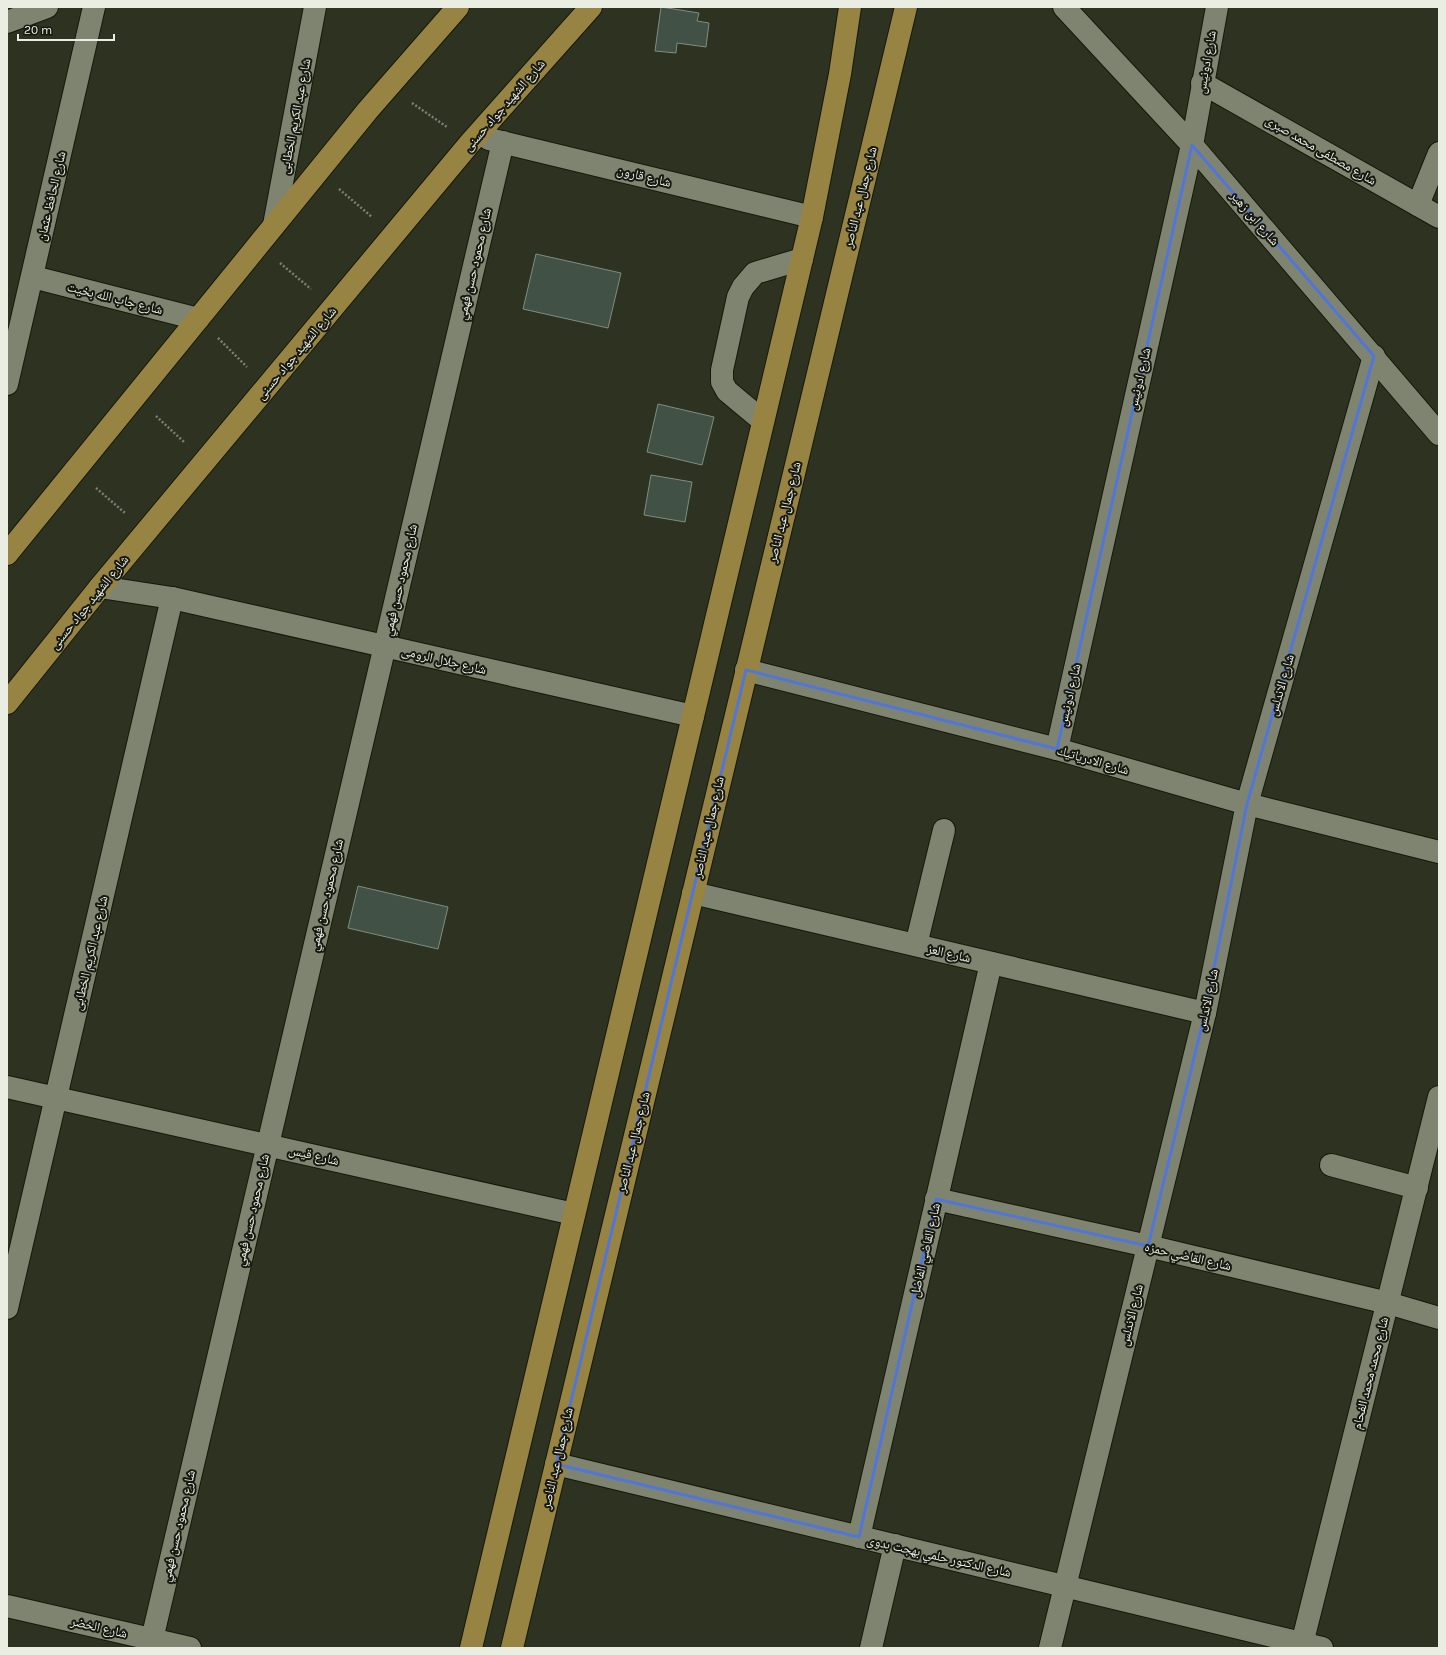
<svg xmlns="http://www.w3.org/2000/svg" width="1446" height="1655" viewBox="0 0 1446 1655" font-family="Karla,'Noto Naskh Arabic',sans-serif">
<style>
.building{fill:#415145;stroke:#7d8f81}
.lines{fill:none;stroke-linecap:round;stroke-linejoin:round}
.minor-casing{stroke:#16190a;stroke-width:24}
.major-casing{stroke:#16190a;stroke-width:24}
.path{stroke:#7c8072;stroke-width:2.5;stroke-dasharray:2 2;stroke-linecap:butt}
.minor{stroke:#7f8471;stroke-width:22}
.major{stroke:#978443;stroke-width:22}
.marked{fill:none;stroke:#5076da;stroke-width:3;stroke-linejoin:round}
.labels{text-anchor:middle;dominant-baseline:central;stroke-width:4;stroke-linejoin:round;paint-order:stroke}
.street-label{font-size:13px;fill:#eaede2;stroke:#171911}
</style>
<rect width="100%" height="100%" fill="#2d3221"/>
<g class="building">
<path d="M661 7 699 13 697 21 709 23 706 47 677 43 676 53 655 51Z"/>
<path d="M536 254 621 273 608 328 523 309Z"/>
<path d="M658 404 714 417 702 465 647 452Z"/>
<path d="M651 475 692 482 685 522 644 515Z"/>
<path d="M358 886 448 907 438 949 348 928Z"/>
</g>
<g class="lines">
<g class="minor-casing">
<g id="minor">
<path d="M1064 7 1192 145 1439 434"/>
<path d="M7 22 47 7"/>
<path d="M1202 83 1439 217"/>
<path d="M489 139 812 217"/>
<path d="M1418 205 1439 153"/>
<path d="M274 225 315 7"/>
<path d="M33 277 198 319"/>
<path d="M7 384 94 7"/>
<path d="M763 421 727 391 722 382V370L738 297 743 287 755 273 802 259"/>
<path d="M100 587 172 598 693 716"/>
<path d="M746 670 1057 749 1247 804 1439 852"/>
<path d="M1057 749 1192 145 1217 7"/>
<path d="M693 893 1205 1013"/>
<path d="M916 945 944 830"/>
<path d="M7 1087 574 1214"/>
<path d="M1331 1165 1417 1188"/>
<path d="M936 1199 1148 1246 1388 1303 1439 1318"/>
<path d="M7 1308 172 598"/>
<path d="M556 1464 1322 1648"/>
<path d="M859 1537 991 963"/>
<path d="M7 1606 190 1648"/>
<path d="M150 1648 503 142"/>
<path d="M871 1648 895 1545"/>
<path d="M1050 1648 1205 1013 1247 804 1374 356"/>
<path d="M1301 1648 1439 1097"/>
</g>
</g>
<g class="major-casing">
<g id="major">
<path d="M7 554 368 110 458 7"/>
<path d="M7 703 100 587 470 143 591 7"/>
<path d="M471 1648 812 217 840 74 850 7"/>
<path d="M512 1648 906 7"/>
</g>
</g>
<g class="path">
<path d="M412 103 447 127"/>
<path d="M339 189 372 217"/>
<path d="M280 263 311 289"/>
<path d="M218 338 247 367"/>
<path d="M156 416 184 442"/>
<path d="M96 488 125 513"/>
</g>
<use href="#minor" class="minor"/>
<use href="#major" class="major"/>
</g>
<path class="marked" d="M1192 145 1374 356 1247 804 1205 1013 1148 1246 936 1199 859 1537 556 1464 746 670 1057 749Z"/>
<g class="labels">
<g class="street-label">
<text transform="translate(1206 62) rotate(-80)">شارع ادونيس</text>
<text transform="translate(504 105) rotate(-49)">شارع الشهيد جواد حسنى</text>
<text transform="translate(295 116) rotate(-79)">شارع عبد الكريم الخطابى</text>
<text transform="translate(1321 150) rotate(30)">شارع مصطفى محمد صبرى</text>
<text transform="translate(644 176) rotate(14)">شارع قارون</text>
<text transform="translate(51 196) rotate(-77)">شارع الحافظ عثمان</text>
<text transform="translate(860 197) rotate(-76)">شارع جمال عبد الناصر</text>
<text transform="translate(1255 218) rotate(49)">شارع ابن زهير</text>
<text transform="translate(474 264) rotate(-77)">شارع محمود حسن فهمي</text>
<text transform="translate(115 298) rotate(14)">شارع جاب الله بخيت</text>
<text transform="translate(296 353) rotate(-50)">شارع الشهيد جواد حسنى</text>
<text transform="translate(1139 379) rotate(-77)">شارع ادونيس</text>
<text transform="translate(784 512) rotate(-76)">شارع جمال عبد الناصر</text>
<text transform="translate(400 580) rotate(-77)">شارع محمود حسن فهمي</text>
<text transform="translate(89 602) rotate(-51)">شارع الشهيد جواد حسنى</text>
<text transform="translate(444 660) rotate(13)">شارع جلال الرومى</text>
<text transform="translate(1281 685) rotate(-74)">شارع الاندلس</text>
<text transform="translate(1069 695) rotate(-77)">شارع ادونيس</text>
<text transform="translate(1093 760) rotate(16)">شارع الادرياتيك</text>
<text transform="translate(708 827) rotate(-77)">شارع جمال عبد الناصر</text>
<text transform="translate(326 895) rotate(-77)">شارع محمود حسن فهمي</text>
<text transform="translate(90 953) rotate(-77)">شارع عبد الكريم الخطابى</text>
<text transform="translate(949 953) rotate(13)">شارع العز</text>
<text transform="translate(1207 1000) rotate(-78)">شارع الاندلس</text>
<text transform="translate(633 1142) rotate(-76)">شارع جمال عبد الناصر</text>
<text transform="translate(314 1155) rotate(13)">شارع قيس</text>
<text transform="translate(252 1210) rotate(-77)">شارع محمود حسن فهمي</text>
<text transform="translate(925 1250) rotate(-77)">شارع القاضي الفاضل</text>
<text transform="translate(1188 1256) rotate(13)">شارع القاضي حمزه</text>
<text transform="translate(1131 1315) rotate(-76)">شارع الاندلس</text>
<text transform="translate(1370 1373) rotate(-76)">شارع محمد محمد الفحام</text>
<text transform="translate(557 1458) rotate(-77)">شارع جمال عبد الناصر</text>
<text transform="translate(178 1526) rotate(-77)">شارع محمود حسن فهمي</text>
<text transform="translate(939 1556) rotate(13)">شارع الدكتور حلمي بهجت بدوى</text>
<text transform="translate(99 1627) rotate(13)">شارع الخضر</text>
</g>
</g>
<rect width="1446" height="1655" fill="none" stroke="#eaede2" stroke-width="16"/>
<path d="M18 34v6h96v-6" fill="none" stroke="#eaede2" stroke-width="2"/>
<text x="24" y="34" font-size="12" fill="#eaede2" stroke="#171911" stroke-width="3" paint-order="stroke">20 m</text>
</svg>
